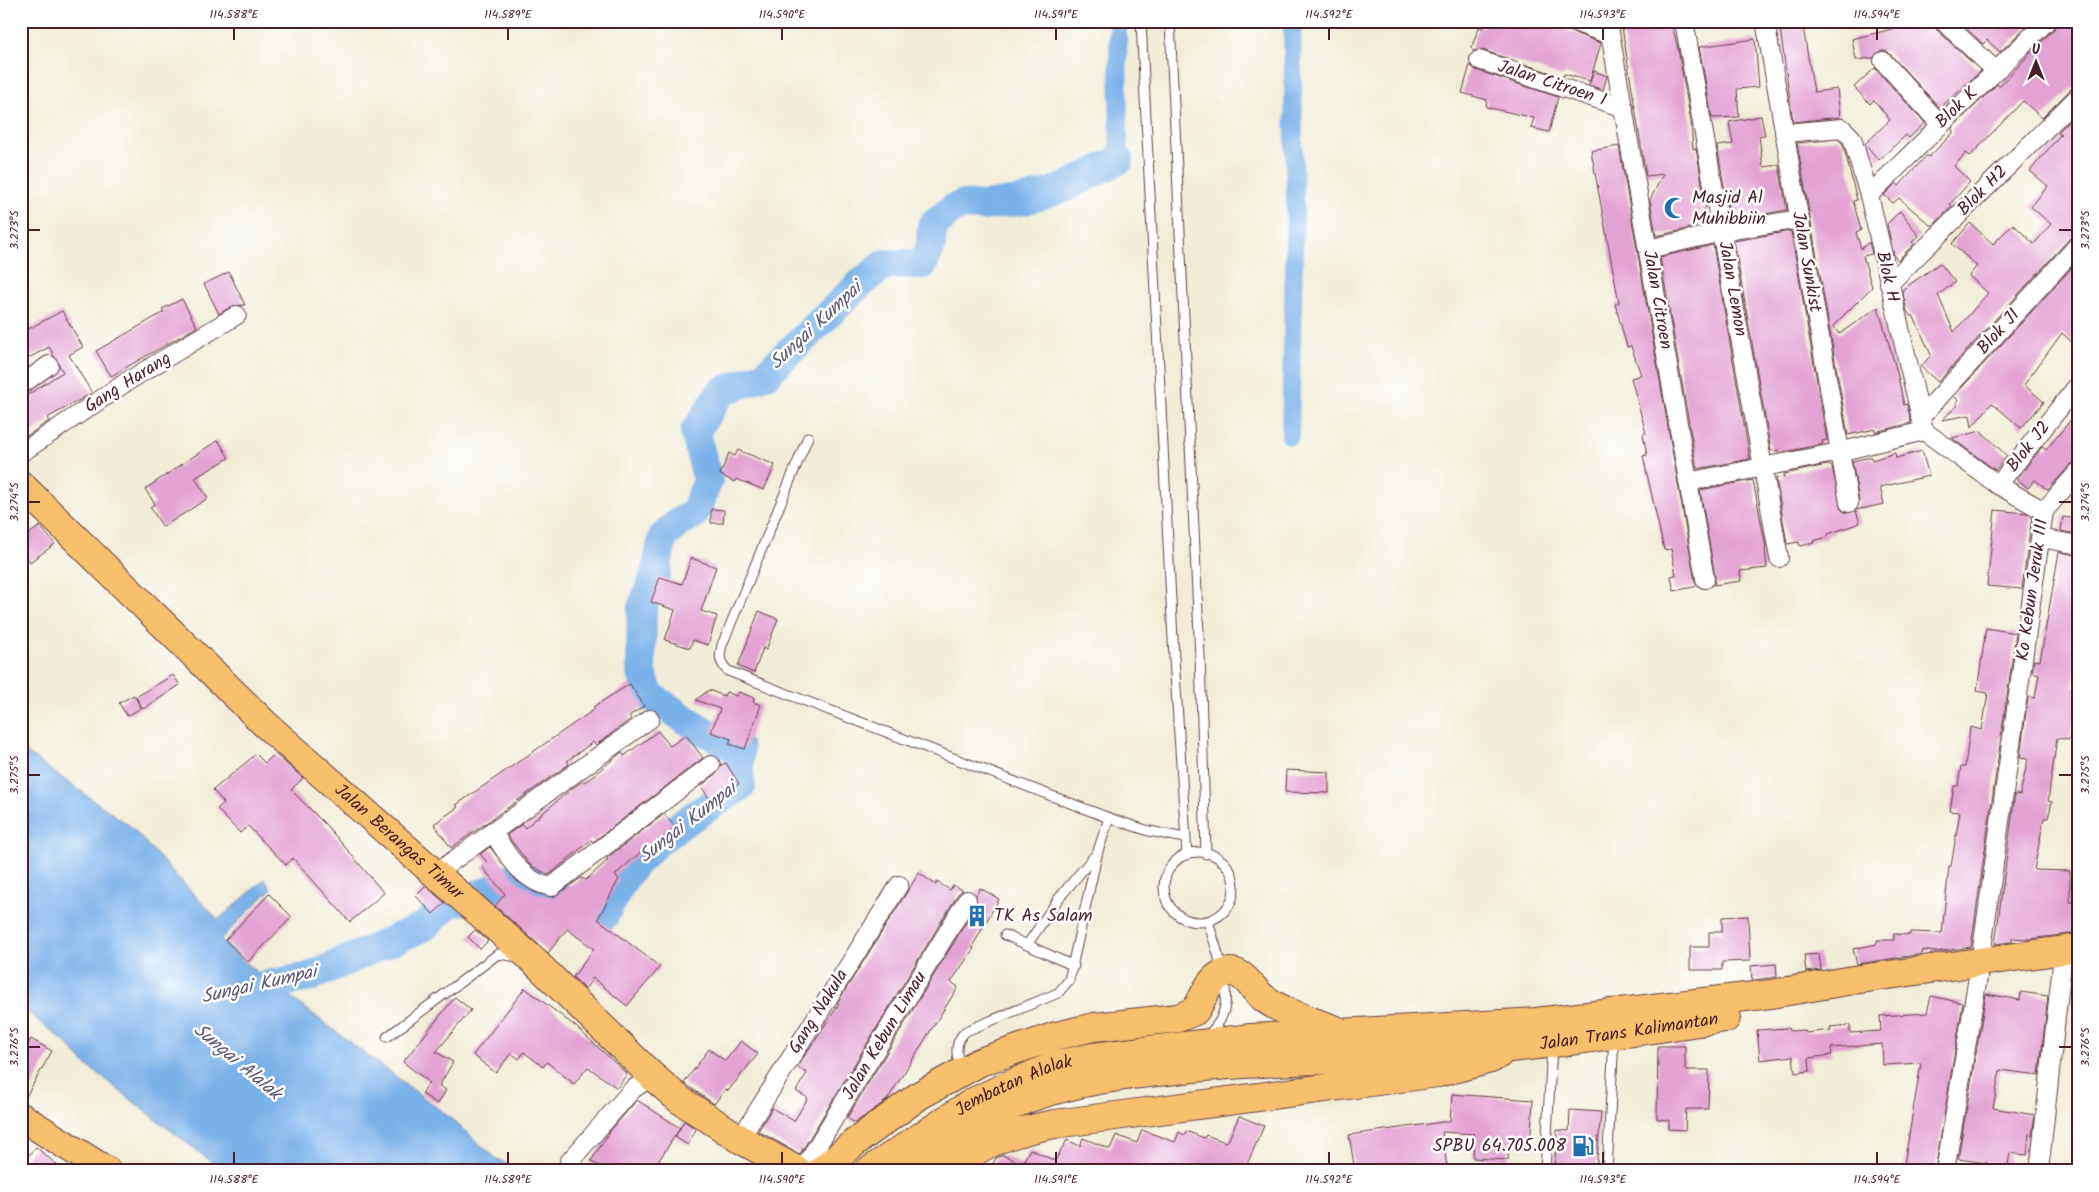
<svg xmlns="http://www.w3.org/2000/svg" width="2099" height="1192" viewBox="0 0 2099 1192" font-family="Kalam,sans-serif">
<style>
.water{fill:#79b1e9;stroke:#62688a}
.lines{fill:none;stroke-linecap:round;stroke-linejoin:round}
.canal{stroke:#79b1e9;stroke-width:18}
.river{stroke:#79b1e9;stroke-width:30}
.building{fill:#e2a3d2}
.lane-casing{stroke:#633e45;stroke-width:11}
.street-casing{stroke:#633e45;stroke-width:20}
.primary-casing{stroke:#633e45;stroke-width:30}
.highway-casing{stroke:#633e45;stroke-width:30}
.lane{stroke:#fff;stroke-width:9}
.street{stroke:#fff;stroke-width:18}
.primary{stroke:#f7bf6c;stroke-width:28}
.highway{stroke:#f7bf6c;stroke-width:28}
.ticks{fill:none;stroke:#4a1f2b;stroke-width:2}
.labels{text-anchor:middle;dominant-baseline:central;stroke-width:5;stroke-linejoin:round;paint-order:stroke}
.street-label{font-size:18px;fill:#4a1f2b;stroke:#fff}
.poi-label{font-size:18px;fill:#4a1f2b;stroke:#fff;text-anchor:start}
.water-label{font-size:19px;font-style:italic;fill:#5d5977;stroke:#fff}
.neatline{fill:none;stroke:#4a1f2b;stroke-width:2}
.ticks-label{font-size:12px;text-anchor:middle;fill:#4a1f2b}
</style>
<rect width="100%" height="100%" fill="#fff"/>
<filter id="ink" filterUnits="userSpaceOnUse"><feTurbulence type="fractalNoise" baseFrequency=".02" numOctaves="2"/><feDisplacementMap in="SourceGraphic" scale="10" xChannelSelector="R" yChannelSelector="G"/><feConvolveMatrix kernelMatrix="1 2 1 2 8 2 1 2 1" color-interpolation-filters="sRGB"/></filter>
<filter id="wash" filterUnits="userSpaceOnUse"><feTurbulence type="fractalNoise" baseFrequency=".0096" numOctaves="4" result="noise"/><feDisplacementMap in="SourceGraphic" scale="20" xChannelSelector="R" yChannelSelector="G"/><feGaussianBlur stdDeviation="1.12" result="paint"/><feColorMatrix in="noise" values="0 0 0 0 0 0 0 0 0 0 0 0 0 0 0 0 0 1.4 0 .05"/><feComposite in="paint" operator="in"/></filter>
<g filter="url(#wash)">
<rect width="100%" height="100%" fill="#f1ecd7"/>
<path class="water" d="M21 749 130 826 218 920 265 879 271 889 221 939 249 966 448 1116 497 1159 522 1171H223L85 1064 65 1042 21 1007Z"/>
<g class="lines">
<g class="canal">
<path d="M1118 21 1119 160"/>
<path d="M1290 436 1295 212 1292 21"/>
</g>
<path class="river" d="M233 992 309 977 425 926 448 904 490 891 519 875 589 913 603 917C611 902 618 886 628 873 654 837 704 810 741 786L739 774V750L700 729 649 695 641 670 642 608 655 576 663 537 679 522 694 514 708 481 695 432 721 392 765 375 861 283 886 264H923L931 246 932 226 952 209 962 205 983 206 1025 200 1064 188 1119 160"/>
</g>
<g id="blocks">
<g class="building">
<path d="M1486 21H1543L1601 43 1590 81 1564 74 1563 77 1482 50 1473 51 1471 49 1479 27 1483 28Z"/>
<path d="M1621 21H1671L1678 49 1691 122 1693 149 1696 148 1706 206 1695 227 1656 236 1650 200 1663 174 1646 176Z"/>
<path d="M1779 21H1802L1814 92 1837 89 1840 117 1793 122Z"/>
<path d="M1895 21H1933L1936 29 1981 71 1940 108 1887 51H1880L1873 58 1856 60 1852 39 1896 28Z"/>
<path d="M1959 21H2032L2000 52 1987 40 1983 44Z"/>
<path d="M2057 21H2078V87L2071 89 2042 118 2023 101 1970 156 1966 153 1954 166 1970 182 1950 204 1952 206 1934 225H1930L1899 198 1893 203 1884 195 1896 183 1899 186 1927 155 1929 157 1953 133 1952 128 1997 84 1999 86 2054 29Z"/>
<path d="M1755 39 1759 87 1737 89 1739 117 1712 118 1699 47Z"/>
<path d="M1470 65 1476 70 1558 97 1549 132 1531 128 1534 118 1486 107 1487 100 1462 93Z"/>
<path d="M1875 68 1925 123 1909 138 1906 135 1879 160 1865 144 1890 120 1874 100 1870 104 1854 87Z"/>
<path d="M1594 71 1607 76 1603 90 1589 85Z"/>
<path d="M2078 112V235L2070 238 1938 382 1921 367 1931 355 1913 315 1911 317 1907 311 1902 290 1940 263 1955 282 1938 295 1954 332 1988 293 1969 276 1977 266 1952 244 1970 223 1993 244 2013 224 2034 244 2051 224 2031 207 2048 186 2030 171 2061 134 2058 132Z"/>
<path d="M1761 116 1765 135 1759 136 1763 167 1779 165 1787 210 1730 220 1717 146 1733 144 1729 122Z"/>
<path d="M1838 139 1843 144 1857 200 1853 201 1861 230 1856 232 1861 249 1869 242 1872 254 1863 256 1872 287 1833 326 1839 334 1878 307 1897 372 1904 405 1907 404 1911 423 1875 432V429L1848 435 1797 143Z"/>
<path d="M1619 146 1695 581 1698 586 1674 591 1671 576 1676 575 1671 549 1664 550 1643 456 1647 455 1643 434 1646 433 1631 378 1641 375 1631 346 1627 347 1615 304 1619 303 1591 151Z"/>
<path d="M1900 211 1919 236 1912 242 1914 244 1898 260 1894 256 1887 224Z"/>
<path d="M1791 231 1827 440 1822 441 1823 444 1779 453V450L1771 451 1734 241Z"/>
<path d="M1713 245 1750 459 1697 469 1660 257Z"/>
<path d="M2078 261V348L2062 333 2024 385 2044 402 2021 428 1992 403 1972 427 1970 415 1942 420 1958 405 1956 403 1958 400 1954 396Z"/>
<path d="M229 272 245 305 232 306 219 314 204 284Z"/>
<path d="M182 299 197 327 111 376 96 351 164 312 162 309Z"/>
<path d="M62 311 83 347 69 355 92 393 47 418 49 421 21 440V399L63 372 49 347 21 362V333Z"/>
<path d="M2078 411V462L2070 465 2048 490 2035 480 2028 488 2017 479 2042 447 2046 450Z"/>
<path d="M1981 431 2007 456 1995 470 1952 438Z"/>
<path d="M218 440 229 458 195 478 208 498 163 527 150 507 155 504 145 489Z"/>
<path d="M738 450 775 465 764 490 736 479 735 482 720 475 729 453 735 456Z"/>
<path d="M1922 451 1929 476 1880 487 1884 504 1856 510 1859 501 1852 461 1871 457 1872 460 1895 453 1896 458Z"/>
<path d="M1827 465 1832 466 1841 509 1846 513 1856 511 1860 523 1828 534V537L1813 541 1814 543 1800 546 1799 542 1787 544 1776 478 1784 477V474Z"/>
<path d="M1753 480 1766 548 1765 549 1767 568 1740 571 1741 581 1714 585 1715 577 1700 490Z"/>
<path d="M711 509 724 510 723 523H711Z"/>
<path d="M1995 510 2026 513 2032 516 2022 589 1987 586Z"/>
<path d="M2063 517 2078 519V534L2061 531Z"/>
<path d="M40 526 55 544 30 562 21 549V540Z"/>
<path d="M2059 552 2078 555V655L2073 688H2078V723L2073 722 2069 740 2057 738 2048 801 2052 802 2048 818H2044L2034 870 2070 871V902H2078V933L2028 939 2012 938V942L1995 944 2015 794 2020 795 2028 759 2020 758 2028 697 2035 698 2039 674 2032 672 2034 660 2040 661Z"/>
<path d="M691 558 716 567 701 611 717 616 708 645 693 640 690 648 665 640 675 610 651 602 660 577 682 584Z"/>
<path d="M759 611 778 619 766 650 763 648 754 673 738 666Z"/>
<path d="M1986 628 2016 633 1971 947 1935 952 1923 950 1922 954 1857 964 1853 949 1877 944V940H1894V934L1910 935V932L1942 933 1949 866H1951L1960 812 1950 811 1954 786H1958L1961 767H1965L1970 727 1982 730 1988 693 1977 691Z"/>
<path d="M173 675 180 685 143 709 136 697Z"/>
<path d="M630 684 644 706 629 716 631 719 596 745 593 742 567 761 569 764 451 848 434 824 458 807 456 805 595 709 593 707Z"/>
<path d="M709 690 724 696 726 692 737 696 739 692 754 698 753 702 761 705 745 749 729 744 731 739 711 732 720 709 696 700Z"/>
<path d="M134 695 141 708 127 716 119 703Z"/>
<path d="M658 731 670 746 686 735 703 758 593 842 591 840 549 875 530 865 507 835 522 824 525 828 570 790 583 781 584 782 589 779 622 752 624 756Z"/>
<path d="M256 754 265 763 275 754 303 778 291 790 327 826 384 893 350 922 293 858 286 865 248 826 240 833 217 809 224 803 213 790Z"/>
<path d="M726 763 739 784 710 800 701 786 717 773 721 765Z"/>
<path d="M1286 770 1329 772V793L1285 792Z"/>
<path d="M664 814 675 827 644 854 642 851 615 875 619 879 598 919 660 967 627 1006 593 978 585 989 573 977 594 949 567 929 548 953 495 906 505 894 482 867 487 862 480 854 490 847 517 881 536 893 553 897 581 878 586 880 608 860 607 858Z"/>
<path d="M919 873 936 885 937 882 950 890 953 885 963 890 958 894 800 1154 758 1131 772 1108 794 1121 808 1098 796 1091 807 1073 797 1067 839 1004 837 1003Z"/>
<path d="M426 886 445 903 433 914 416 896Z"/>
<path d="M980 888 999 899 972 947 974 948 951 982 958 987 887 1100 855 1123 847 1118 976 906V895Z"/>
<path d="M269 894 292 917 248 962 225 940Z"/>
<path d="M1748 916 1750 961 1722 962V970H1690V947H1709V932H1722V917Z"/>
<path d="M475 930 488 941 480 949 468 937Z"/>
<path d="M1819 954 1821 970 1806 972 1804 955Z"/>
<path d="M1776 964 1777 977 1752 980 1751 966Z"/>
<path d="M525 988 575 1026 627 1074 617 1088 588 1067 574 1084 547 1062 543 1067 524 1052 519 1059 511 1053 496 1073 473 1055Z"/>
<path d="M2021 992 2048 996 2039 1075 2000 1070 1993 1108 2035 1115 2032 1135 2029 1134 2027 1155 2010 1153 2007 1171H1987L1988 1163 1958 1159 1986 994 2020 1000Z"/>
<path d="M1931 996 1963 1003 1935 1171H1903L1921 1063 1883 1065 1882 1044 1831 1048 1832 1055 1809 1058 1810 1071 1795 1073 1793 1056 1760 1060 1757 1030 1789 1028 1790 1031 1805 1030 1806 1033 1831 1030 1830 1027 1850 1025V1033L1881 1031 1880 1016 1927 1013Z"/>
<path d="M455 997 471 1010 436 1052 453 1062 439 1086 446 1090 438 1104 422 1094 429 1082 403 1062Z"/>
<path d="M31 1039 52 1051 23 1102 21 1056Z"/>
<path d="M741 1041 758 1054 728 1091 726 1089 714 1104 684 1083 709 1049 725 1061Z"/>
<path d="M1658 1046H1685V1070H1709L1708 1109H1686L1685 1130 1669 1129V1120L1657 1119Z"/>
<path d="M1452 1094 1533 1100 1530 1147 1509 1145 1508 1160 1473 1158 1474 1134 1442 1132 1447 1167 1419 1171H1355L1349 1135 1450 1121Z"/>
<path d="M637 1100 680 1128 652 1171H607L591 1161 610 1131Z"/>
<path d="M1570 1110 1601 1112 1596 1171H1554L1557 1130 1569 1131Z"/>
<path d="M1239 1116 1264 1126 1244 1171H989L996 1158 1003 1155 1022 1164 1030 1149 1055 1161 1067 1140 1080 1146 1083 1138 1110 1149 1116 1135 1137 1143 1142 1130 1175 1142 1179 1132 1185 1135 1186 1131 1204 1138 1206 1135 1225 1142 1228 1141Z"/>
<path d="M684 1121 696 1129 688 1145 675 1137Z"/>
<path d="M36 1147 49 1158 64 1171H21V1164Z"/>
</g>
</g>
</g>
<g filter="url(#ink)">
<use href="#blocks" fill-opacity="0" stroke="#633e45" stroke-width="1"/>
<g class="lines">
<g class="lane-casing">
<g id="lane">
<path d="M1141 21 1174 658 1187 855"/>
<path d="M1170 21 1200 656 1206 854"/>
<path d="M808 437 722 645C719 657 719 662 728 671L1109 818 1149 831 1185 838"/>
<circle cx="1199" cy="887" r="35"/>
<path d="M1005 935 1074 966"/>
<path d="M1027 945 1059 898 1097 853"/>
<path d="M1207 1036C1214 1029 1220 1023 1223 1013 1232 989 1215 946 1208 921"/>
<path d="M387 1037 498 954 518 957"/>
<path d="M960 1068C956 1053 954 1042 966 1031L1058 993 1069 980 1098 851 1109 818"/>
<path d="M1545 1171 1552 1046"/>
<path d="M1607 1171 1614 1037"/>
</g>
</g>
<g class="street-casing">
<g id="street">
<path d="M1572 21 1610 35"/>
<path d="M1608 21 1705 579"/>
<path d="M1684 21 1779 558"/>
<path d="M1765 21 1849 503"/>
<path d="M1943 21 1996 71"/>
<path d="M1479 60 1624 108"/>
<path d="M1883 61 1940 124"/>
<path d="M1784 133 1842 128 1852 138 1869 195 1924 431"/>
<path d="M1869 195 2047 21"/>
<path d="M1648 249 1722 232 1799 219"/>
<path d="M1889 284 2078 97"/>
<path d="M21 385 49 365"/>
<path d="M1920 418 2078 245"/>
<path d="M21 453 128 381 237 315"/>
<path d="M1688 482 1839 452 1924 431 1998 485 2044 511"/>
<path d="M1998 485 2078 385"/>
<path d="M2044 511 2078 472"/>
<path d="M2041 538 2078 545"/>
<path d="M492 831C508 855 521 881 551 887L711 765"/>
<path d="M436 873 650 719"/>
<path d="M1980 963 2044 511"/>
<path d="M740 1139 899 885"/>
<path d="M569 1162 632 1090 652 1076"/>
<path d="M802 1171 967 900"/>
<path d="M1945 1171 1978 977"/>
<path d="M2039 1171 2062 964"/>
</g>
</g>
<g class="primary-casing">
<g id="primary">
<path id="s1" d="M21 485 265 724 533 960 652 1076 680 1100 740 1139 798 1171"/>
<path d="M21 1117 107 1171"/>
<path d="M821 1171 854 1143 920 1095 980 1062 1056 1036 1094 1027 1178 1018 1195 1011C1203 1000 1208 980 1222 974 1243 965 1251 990 1265 999 1287 1015 1318 1022 1343 1033"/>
<path d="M951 1171C979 1142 1016 1131 1055 1124L1438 1073 1491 1059 1499 1054"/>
</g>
</g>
<g class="highway-casing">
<g id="highway">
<path id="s2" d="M869 1171 973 1102 1011 1084 1056 1065 1093 1057 1251 1038 1536 1022 1771 994 1853 980 2078 948"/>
<path id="s3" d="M905 1171C944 1144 985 1115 1030 1098 1077 1081 1126 1075 1176 1070 1262 1060 1348 1060 1435 1054 1533 1049 1629 1032 1726 1018"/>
</g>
</g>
<use href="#lane" class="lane"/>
<use href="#street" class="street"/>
<use href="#primary" class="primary"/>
<use href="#highway" class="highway"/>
</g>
</g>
<path class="ticks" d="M234 28V40M508 28V40M782 28V40M1056 28V40M1329 28V40M1603 28V40M1877 28V40M28 230H40M2059 230H2072M28 502H40M2059 502H2072M28 775H40M2059 775H2072M28 1047H40M2059 1047H2072M234 1152V1164M508 1152V1164M782 1152V1164M1056 1152V1164M1329 1152V1164M1603 1152V1164M1877 1152V1164"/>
<defs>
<g id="mosque-bare" transform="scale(1.725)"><path d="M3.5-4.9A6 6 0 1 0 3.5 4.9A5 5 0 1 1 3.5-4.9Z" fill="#1f6fb2" stroke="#fff" stroke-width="2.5" paint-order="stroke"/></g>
<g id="building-bare" transform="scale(1.725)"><path d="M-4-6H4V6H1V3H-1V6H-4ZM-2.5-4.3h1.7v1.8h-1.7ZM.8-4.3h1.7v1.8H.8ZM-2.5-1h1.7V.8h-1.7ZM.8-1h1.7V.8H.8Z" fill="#1f6fb2" stroke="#fff" stroke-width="2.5" paint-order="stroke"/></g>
<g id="fuel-bare" transform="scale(1.725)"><path d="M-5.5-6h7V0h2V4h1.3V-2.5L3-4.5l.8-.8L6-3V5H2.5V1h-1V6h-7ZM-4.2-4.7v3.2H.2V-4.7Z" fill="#1f6fb2" stroke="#fff" stroke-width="2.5" paint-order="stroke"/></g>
</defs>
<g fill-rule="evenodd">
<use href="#mosque-bare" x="1675" y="208"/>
<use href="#building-bare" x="977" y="916"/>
<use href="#fuel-bare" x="1583" y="1146"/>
</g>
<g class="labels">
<g class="street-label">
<text transform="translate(1552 84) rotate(18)">Jalan Citroen 1</text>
<text transform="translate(1957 108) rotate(-44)">Blok K</text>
<text transform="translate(1983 191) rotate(-45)">Blok H2</text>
<text transform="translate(1806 262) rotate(80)">Jalan Sunkist</text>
<text transform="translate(1887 277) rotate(77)">Blok H</text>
<text transform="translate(1732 289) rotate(80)">Jalan Lemon</text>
<text transform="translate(1657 300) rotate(80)">Jalan Citroen</text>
<text transform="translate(1999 332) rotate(-48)">Blok J1</text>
<text transform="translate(128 383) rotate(-32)">Gang Harang</text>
<text transform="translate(2029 447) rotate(-52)">Blok J2</text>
<text transform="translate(2033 590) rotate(-82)">Ko Kebun Jeruk III</text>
<text stroke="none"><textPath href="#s1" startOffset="520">Jalan Berangas Timur</textPath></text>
<text transform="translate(819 1012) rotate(-58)">Gang Nakula</text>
<text stroke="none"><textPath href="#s3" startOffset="749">Jalan Trans Kalimantan</textPath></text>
<text transform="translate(885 1036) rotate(-59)">Jalan Kebun Limau</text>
<text stroke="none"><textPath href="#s2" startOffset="169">Jembatan Alalak</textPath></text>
</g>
<g class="poi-label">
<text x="1692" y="198">Masjid Al<tspan x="1692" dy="21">Muhibbiin</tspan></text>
<text x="994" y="916">TK As Salam</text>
<text x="1566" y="1146" text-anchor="end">SPBU 64.705.008</text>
</g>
<g class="water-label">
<text transform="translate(816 326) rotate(-43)">Sungai Kumpai</text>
<text transform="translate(688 823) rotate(-38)">Sungai Kumpai</text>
<text transform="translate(259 985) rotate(-13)">Sungai Kumpai</text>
<text transform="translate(237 1062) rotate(40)">Sungai Alalak</text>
</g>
</g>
<rect width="2099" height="1192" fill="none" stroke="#fff" stroke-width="55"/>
<g transform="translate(2036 62)" stroke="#ffffff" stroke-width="4" paint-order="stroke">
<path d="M0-4L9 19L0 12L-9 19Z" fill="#4a1f2b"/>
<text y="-8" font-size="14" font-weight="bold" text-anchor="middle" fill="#4a1f2b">U</text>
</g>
<rect x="28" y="28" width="2044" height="1136" class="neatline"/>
<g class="ticks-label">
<text x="234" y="18">114.588°E</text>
<text x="508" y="18">114.589°E</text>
<text x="782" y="18">114.590°E</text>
<text x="1056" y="18">114.591°E</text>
<text x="1329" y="18">114.592°E</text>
<text x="1603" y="18">114.593°E</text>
<text x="1877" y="18">114.594°E</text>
<text transform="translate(14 230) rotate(-90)" y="4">3.273°S</text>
<text transform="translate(2085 230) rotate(-90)" y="4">3.273°S</text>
<text transform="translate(14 502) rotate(-90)" y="4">3.274°S</text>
<text transform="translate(2085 502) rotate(-90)" y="4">3.274°S</text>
<text transform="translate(14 775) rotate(-90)" y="4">3.275°S</text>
<text transform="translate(2085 775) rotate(-90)" y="4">3.275°S</text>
<text transform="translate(14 1047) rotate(-90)" y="4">3.276°S</text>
<text transform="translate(2085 1047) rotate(-90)" y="4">3.276°S</text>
<text x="234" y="1183">114.588°E</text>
<text x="508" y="1183">114.589°E</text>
<text x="782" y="1183">114.590°E</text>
<text x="1056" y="1183">114.591°E</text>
<text x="1329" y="1183">114.592°E</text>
<text x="1603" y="1183">114.593°E</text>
<text x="1877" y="1183">114.594°E</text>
</g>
</svg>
